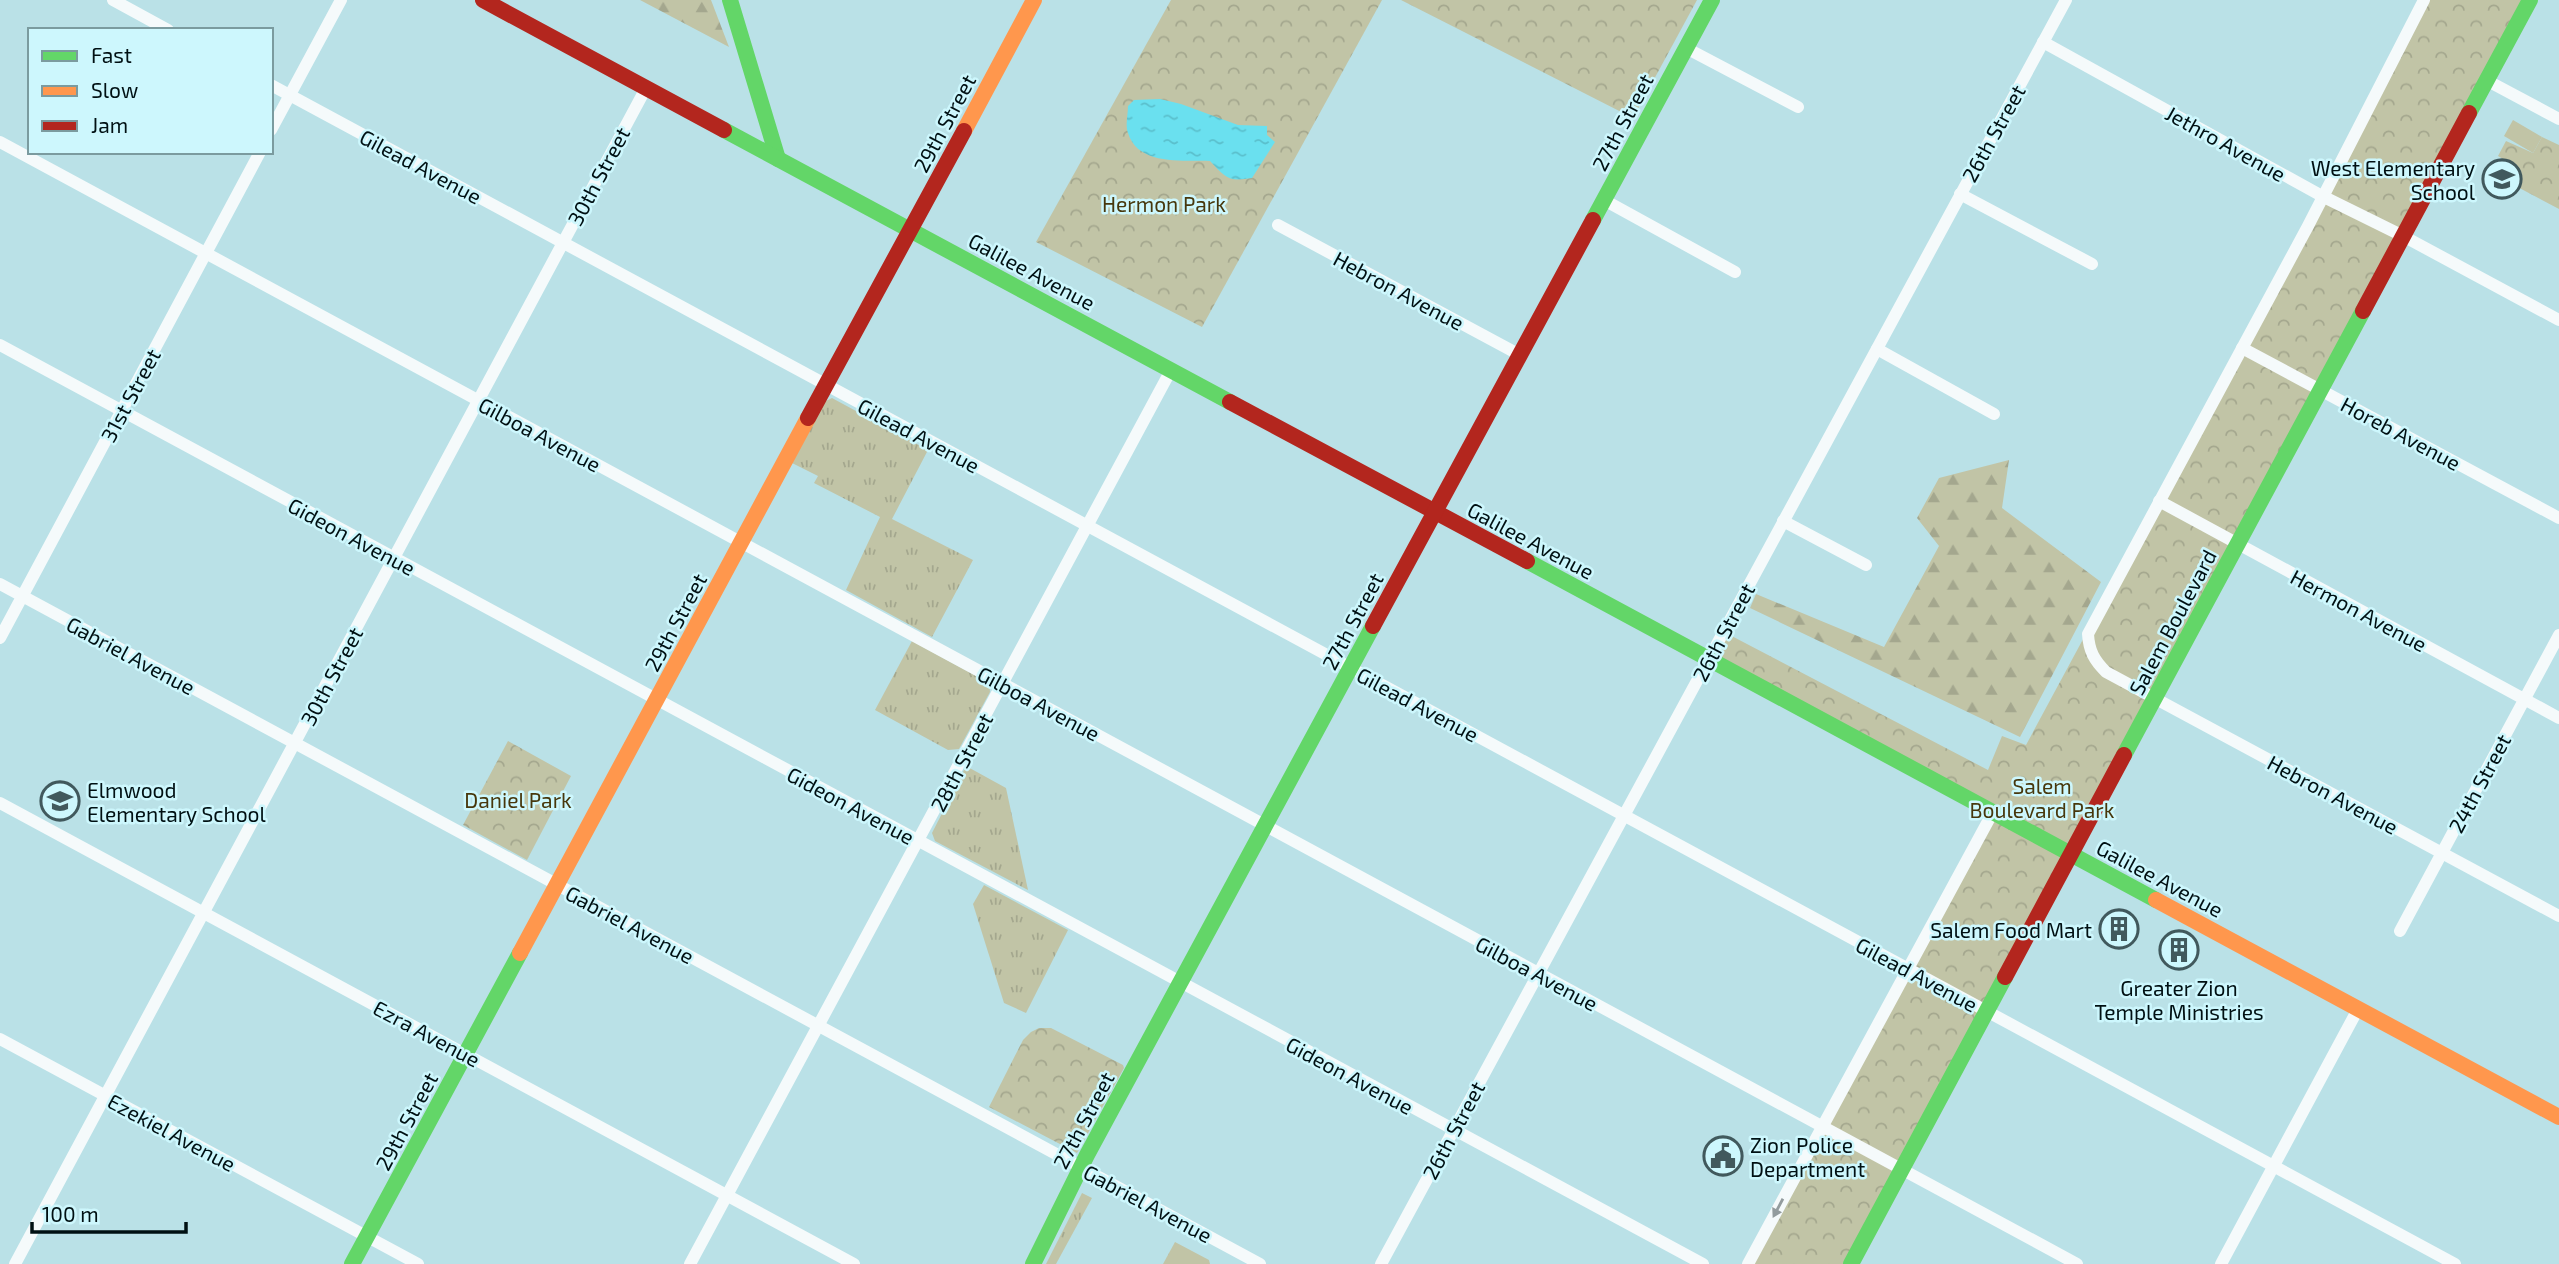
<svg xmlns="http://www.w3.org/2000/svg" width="2559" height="1264" viewBox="0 0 2559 1264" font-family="'Exo 2',sans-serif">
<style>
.grass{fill:url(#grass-tufts)}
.forest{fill:url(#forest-firs)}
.park{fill:url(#park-crowns)}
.garden{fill:#c1c4a6}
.water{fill:url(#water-ripples)}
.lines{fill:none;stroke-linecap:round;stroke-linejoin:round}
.street{stroke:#f5fafb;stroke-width:12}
.fast{stroke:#63d668;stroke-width:16}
.slow{stroke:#ff974d;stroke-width:16}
.jam{stroke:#b3261e;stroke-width:16}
.oneway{fill:#939c9e}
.labels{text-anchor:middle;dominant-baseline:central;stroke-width:5;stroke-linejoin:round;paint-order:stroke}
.street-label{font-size:21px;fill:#001013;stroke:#cdf7fd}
.poi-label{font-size:21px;fill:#001013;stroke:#cdf7fd;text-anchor:end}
.park-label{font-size:21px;fill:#47370c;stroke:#cdf7fd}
</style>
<defs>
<pattern id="grass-tufts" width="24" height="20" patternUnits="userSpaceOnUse" patternTransform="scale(1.75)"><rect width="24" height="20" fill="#c1c4a6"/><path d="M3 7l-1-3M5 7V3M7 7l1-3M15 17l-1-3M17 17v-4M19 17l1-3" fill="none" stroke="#a4a78e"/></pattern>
<pattern id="forest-firs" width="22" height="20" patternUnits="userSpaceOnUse" patternTransform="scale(1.75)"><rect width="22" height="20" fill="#c1c4a6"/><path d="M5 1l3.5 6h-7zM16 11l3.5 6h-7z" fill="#a4a78e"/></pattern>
<pattern id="park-crowns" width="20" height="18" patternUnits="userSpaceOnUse" patternTransform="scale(1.75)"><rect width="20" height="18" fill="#c1c4a6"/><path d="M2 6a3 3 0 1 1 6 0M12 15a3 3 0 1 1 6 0" fill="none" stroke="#a4a78e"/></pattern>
<pattern id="water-ripples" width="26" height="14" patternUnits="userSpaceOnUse" patternTransform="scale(1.75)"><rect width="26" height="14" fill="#6ae0ef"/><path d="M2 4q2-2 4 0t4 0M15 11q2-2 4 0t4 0" fill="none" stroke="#5abfcc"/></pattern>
</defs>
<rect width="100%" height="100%" fill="#bae1e7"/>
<g class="grass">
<path d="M832 398 928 450 892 519 973 560 932 637 846 590 880 517 814 483 818 476 792 463 824 402Z"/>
<path d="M912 641 989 683 990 692 959 749 948 750 875 710Z"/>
<path d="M966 766 1006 788 1028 890 935 841 932 833Z"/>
<path d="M984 885 1068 930 1026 1013 1004 1003 973 904Z"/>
<path d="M1082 1193 1092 1198 1056 1264H1046Z"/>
<path d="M1175 1242 1209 1260 1210 1264H1163Z"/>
</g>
<g class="forest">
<path d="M640 0H711L729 47Z"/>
<path d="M2009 460 2002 508 2101 582 2020 737 1750 608 1756 594 1884 647 1939 546 1917 518 1939 478Z"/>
</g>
<g class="park">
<path d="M1171 0H1382L1202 327 1036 242Z"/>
<path d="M1401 0H1697L1633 118Z"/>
<path d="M2424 0H2529L1851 1264H1747L1992 812 1708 659 1724 632 1988 770 2002 736 2026 745 2322 196Z"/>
<path d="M2542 137 2559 145V209L2510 183 2518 168 2498 156 2506 141 2533 153Z"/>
<path d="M508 741 571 776 527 860 463 825Z"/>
<path d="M1039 1028H1051L1123 1065 1124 1068 1077 1153 989 1107 1023 1040 1031 1032Z"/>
</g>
<path class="garden" d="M2513 120 2542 137 2533 153 2504 136Z"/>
<path class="water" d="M1160 99 1181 104 1238 125 1267 126V135L1275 142 1252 178C1228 182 1226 178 1210 161 1183 160 1138 166 1128 133 1125 125 1128 115 1128 106L1134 100Z"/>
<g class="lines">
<g class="street">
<path d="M113 0 168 30"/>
<path d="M2424 0 2308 226 2088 634C2089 651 2094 660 2106 672L2559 916"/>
<path d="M2043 42 2322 196 2403 236 2559 320"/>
<path d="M1686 48 1798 107"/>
<path d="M2486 80 2559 119"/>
<path d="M271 85 2455 1264"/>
<path d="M271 130 341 0"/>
<path d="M0 142 2077 1264"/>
<path d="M1960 194 2092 264"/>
<path d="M1604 200 1735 272"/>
<path d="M1278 225 1520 355"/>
<path d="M0 345 1703 1264"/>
<path d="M2242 348 2559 518"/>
<path d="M1877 349 1994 414"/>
<path d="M2159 501 2559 718"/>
<path d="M1783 521 1866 565"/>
<path d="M0 584 1260 1264"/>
<path d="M0 638 260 152"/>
<path d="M0 803 854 1264"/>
<path d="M2400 931 2559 635"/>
<path d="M0 1039 418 1264"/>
<path d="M15 1264 646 88"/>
<path d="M690 1264 1171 370"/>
<path d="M1381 1264 2066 0"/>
<path d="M1748 1264 1993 812"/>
<path d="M2221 1264 2358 1009"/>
</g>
<g class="fast">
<path d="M730 0 778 159"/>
<path d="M2469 113 2530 0"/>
<path d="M724 130 1230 402"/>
<path d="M1593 220 1712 0"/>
<path d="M1527 561 2156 900"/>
<path d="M2124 755 2363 311"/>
<path d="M352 1264 520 953"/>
<path d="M1033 1264 1087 1155 1373 626"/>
<path d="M1851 1264 2005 977"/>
</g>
<g class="slow">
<path d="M964 131 1034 0"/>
<path d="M2156 900 2559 1117"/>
<path d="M520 953 808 418"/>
</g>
<g class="jam">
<path d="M483 0 724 130"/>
<path d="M2363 311 2469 113"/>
<path d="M1230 402 1527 561"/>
<path d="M808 418 964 131"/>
<path d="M1373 626 1593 220"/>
<path d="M2005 977 2124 755"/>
</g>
</g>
<defs><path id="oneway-solid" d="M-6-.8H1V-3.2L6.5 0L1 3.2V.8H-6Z" transform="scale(1.75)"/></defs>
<use class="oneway" href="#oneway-solid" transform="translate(1778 1208) rotate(118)"/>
<defs>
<g id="school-ring" transform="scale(2.0125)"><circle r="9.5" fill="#cdf7fd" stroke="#41595d" stroke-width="1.5"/><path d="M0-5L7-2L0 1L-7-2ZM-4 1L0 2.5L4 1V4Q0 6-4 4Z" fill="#41595d"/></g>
<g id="building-ring" transform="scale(2.0125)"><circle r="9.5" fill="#cdf7fd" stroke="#41595d" stroke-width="1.5"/><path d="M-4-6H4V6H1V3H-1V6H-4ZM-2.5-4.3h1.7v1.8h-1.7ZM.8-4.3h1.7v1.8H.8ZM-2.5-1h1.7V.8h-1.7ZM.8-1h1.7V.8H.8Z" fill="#41595d"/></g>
<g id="civic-ring" transform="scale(2.0125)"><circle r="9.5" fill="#cdf7fd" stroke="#41595d" stroke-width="1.5"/><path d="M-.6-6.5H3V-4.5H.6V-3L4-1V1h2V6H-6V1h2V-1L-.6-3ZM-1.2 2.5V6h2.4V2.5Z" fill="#41595d"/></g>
</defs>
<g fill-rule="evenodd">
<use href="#school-ring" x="2502" y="179"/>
<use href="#school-ring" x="60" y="801"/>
<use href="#building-ring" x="2119" y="929"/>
<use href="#building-ring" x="2179" y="950"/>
<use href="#civic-ring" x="1723" y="1156"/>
</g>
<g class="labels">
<g class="street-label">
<text transform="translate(1622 122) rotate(-62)">27th Street</text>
<text transform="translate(944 123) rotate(-62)">29th Street</text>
<text transform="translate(1993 133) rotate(-61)">26th Street</text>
<text transform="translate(2226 143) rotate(29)">Jethro Avenue</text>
<text transform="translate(421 166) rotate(28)">Gilead Avenue</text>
<text transform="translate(598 176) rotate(-62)">30th Street</text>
<text transform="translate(1032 271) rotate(28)">Galilee Avenue</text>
<text transform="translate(1399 290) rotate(28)">Hebron Avenue</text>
<text transform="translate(130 395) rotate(-62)">31st Street</text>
<text transform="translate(2401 433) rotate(28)">Horeb Avenue</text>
<text transform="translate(540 434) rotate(28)">Gilboa Avenue</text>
<text transform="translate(919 435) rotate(28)">Gilead Avenue</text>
<text transform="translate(352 536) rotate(28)">Gideon Avenue</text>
<text transform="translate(1531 540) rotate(28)">Galilee Avenue</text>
<text transform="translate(2359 610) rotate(28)">Hermon Avenue</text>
<text transform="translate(1352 621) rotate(-62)">27th Street</text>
<text transform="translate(675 622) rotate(-62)">29th Street</text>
<text transform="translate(2172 622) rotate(-62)">Salem Boulevard</text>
<text transform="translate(1723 632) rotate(-62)">26th Street</text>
<text transform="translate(131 655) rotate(28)">Gabriel Avenue</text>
<text transform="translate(331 676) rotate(-62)">30th Street</text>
<text transform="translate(1039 703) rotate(28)">Gilboa Avenue</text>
<text transform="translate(1418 704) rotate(28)">Gilead Avenue</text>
<text transform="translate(961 762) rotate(-62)">28th Street</text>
<text transform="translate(2479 783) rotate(-62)">24th Street</text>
<text transform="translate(2333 794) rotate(28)">Hebron Avenue</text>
<text transform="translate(851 805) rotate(28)">Gideon Avenue</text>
<text transform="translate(2160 878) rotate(28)">Galilee Avenue</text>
<text transform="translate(630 924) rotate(28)">Gabriel Avenue</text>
<text transform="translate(1537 973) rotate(28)">Gilboa Avenue</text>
<text transform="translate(1917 974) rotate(28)">Gilead Avenue</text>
<text transform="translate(427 1033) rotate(28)">Ezra Avenue</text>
<text transform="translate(1350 1075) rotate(28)">Gideon Avenue</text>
<text transform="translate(1083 1120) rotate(-62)">27th Street</text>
<text transform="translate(406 1121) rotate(-62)">29th Street</text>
<text transform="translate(1453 1130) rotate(-62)">26th Street</text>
<text transform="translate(172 1132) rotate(28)">Ezekiel Avenue</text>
<text transform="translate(1148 1203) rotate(28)">Gabriel Avenue</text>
</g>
<g class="poi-label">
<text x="2475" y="167">West Elementary<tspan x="2475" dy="24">School</tspan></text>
<text x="87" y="789" text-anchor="start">Elmwood<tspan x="87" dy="24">Elementary School</tspan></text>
<text x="2092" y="929">Salem Food Mart</text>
<text x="2179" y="987" text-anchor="middle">Greater Zion<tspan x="2179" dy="24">Temple Ministries</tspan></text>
<text x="1750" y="1144" text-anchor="start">Zion Police<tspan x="1750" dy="24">Department</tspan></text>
</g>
<g class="park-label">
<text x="1164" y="203">Hermon Park</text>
<text x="2042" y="785">Salem<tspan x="2042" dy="24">Boulevard Park</tspan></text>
<text x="518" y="799">Daniel Park</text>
</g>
</g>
<rect x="28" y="28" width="245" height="126" fill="#cdf7fd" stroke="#7b9b9f" stroke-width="2"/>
<rect x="42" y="51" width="35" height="10" fill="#63d668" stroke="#7b9b9f" stroke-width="2"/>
<text x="91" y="63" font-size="21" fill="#001013">Fast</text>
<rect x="42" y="86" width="35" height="10" fill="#ff974d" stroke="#7b9b9f" stroke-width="2"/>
<text x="91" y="98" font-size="21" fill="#001013">Slow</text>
<rect x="42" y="121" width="35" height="10" fill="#b3261e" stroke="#7b9b9f" stroke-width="2"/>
<text x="91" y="133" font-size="21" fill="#001013">Jam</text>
<path d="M32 1222v10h154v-10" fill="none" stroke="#001013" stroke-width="3.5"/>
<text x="42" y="1222" font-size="21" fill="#001013" stroke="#cdf7fd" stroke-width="5" paint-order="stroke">100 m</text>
</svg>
